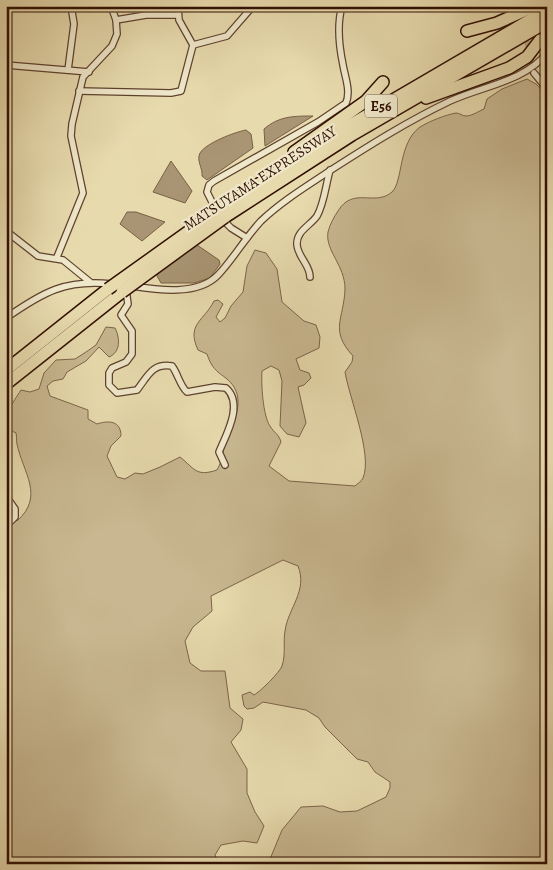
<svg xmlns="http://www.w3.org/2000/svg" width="553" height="870" viewBox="0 0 553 870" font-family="Alegreya,serif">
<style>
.green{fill:#c8b790;stroke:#7c634a}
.water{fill:#a99573;stroke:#795f46}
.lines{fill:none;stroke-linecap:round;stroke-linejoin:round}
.minor-tunnel{stroke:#c2b18b;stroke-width:5.5;stroke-dasharray:5.5 3;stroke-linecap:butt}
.minor-casing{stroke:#5e422e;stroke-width:8}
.motorway-casing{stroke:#300f03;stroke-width:14}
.minor{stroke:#efe7ca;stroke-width:5.5}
.motorway{stroke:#e7daad;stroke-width:11}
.motorway-bridge-casing{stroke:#300f03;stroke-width:14;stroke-linecap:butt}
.motorway-bridge{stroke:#e7daad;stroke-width:11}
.labels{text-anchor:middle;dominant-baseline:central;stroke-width:4.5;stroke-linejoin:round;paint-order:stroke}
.shield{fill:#efe7ca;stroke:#69503f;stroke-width:1}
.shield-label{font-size:14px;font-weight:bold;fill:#300f03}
.street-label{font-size:15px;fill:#300f03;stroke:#efe7ca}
</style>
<rect width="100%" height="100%" fill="#e7daad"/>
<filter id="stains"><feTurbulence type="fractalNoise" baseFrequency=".004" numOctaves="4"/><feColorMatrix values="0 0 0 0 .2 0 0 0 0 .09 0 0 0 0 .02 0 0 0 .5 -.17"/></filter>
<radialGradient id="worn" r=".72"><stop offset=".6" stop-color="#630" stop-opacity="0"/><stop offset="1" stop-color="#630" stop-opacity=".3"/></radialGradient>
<path class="green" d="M527 79 536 84 547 95V864H268L282 830 301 807 323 806 340 812 357 811 386 797 390 788V782L375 772 368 762 357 759 325 727 319 718 306 710 263 702 254 708 247 709 244 706 242 695 250 692 254 695C260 692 280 672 282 666 286 654 283 642 285 631 288 608 308 591 298 566L283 560 211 596 212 611 193 627 185 641 190 663 201 671H225L230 708 243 719 241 730 231 742 247 769V793L255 812 264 826 257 843 243 841 221 845 215 855 219 864H6V504L12 516 17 521C45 496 23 473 17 444 16 441 17 437 16 433L10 430C2 415 13 403 21 390L30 392 39 389 44 373 56 360 75 359 86 352 96 345 106 327 115 328C120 338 121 352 109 357L99 347 86 361 67 372 63 379 53 381 47 386 50 396 88 410V419L97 424C109 420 121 421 121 436L111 446 107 456 117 477 125 479 135 473 143 474 160 467 180 457C195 469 196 477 217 470 222 461 222 457 224 448 228 428 246 408 234 387 225 373 214 376 207 354L198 350C186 324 204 321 214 301L218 300 223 304 216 317 220 322 225 318 231 306 243 292 247 266 255 250 266 253 277 269 282 302 304 321 316 325 320 337 319 348 296 359 300 370 309 373 311 378 304 385 298 387 306 423 299 437 287 434 280 426 282 381 279 370 271 366 262 371C261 384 263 416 270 426 274 433 279 434 281 442L269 466 289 481 355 486C357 484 362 481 363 478 373 455 349 397 345 372L352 362 353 356C329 330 344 319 345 289 345 265 325 251 328 232 330 224 334 217 338 211 353 186 375 207 392 192 403 182 398 143 420 127 430 121 445 115 456 113 460 113 462 116 466 116 472 116 479 111 484 109L487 99 502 89Z"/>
<g class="water">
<path d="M313 116 265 146 264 129C279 116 294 116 313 116Z"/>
<path d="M246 130 251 134 253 148 207 180 202 176C203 168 196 161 200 153 206 143 235 132 246 130Z"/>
<path d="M171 161 192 191 185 203 153 192Z"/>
<path d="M127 212H136L165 222 142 241 120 224Z"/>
<path d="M197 245 219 260 220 264 210 278 194 283H161L156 274Z"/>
</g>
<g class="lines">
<path class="minor-tunnel" d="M525 33 534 73"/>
<g class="minor-casing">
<g id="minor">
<path d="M116 20 146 15H178"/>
<path d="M193 45 227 36 253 6"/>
<path d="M6 65 89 72"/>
<path d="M68 70 74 24 71 6"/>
<path d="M534 73 547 89"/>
<path d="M79 91 171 93 181 91 193 45 179 20 178 6"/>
<path d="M217 212 207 192 209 185 214 181 318 122 346 103C351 91 345 77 343 65 339 46 337 24 342 6"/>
<path d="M222 219 231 228 247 238"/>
<path d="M6 231 38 256 63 260 90 282"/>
<path d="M57 257 83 193 71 136 72 124 83 77 112 46 117 34 116 20 111 6"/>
<path d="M310 277C310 265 298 257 297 245 296 231 310 226 317 216 324 204 326 184 330 170"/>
<path d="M132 286C158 290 198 296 218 275 234 258 245 238 261 221 282 201 307 186 331 170 370 145 408 121 450 101 482 86 524 82 547 53"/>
<path d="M126 289 128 304 121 315 132 331V354L126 362 112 368 109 373V385L117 393 137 390C148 376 152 363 172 366 178 374 180 386 187 392L215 387 226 388C244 404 226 435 219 452L225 465"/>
<path d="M6 318C43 292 66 279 112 284"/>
<path d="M6 496 15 509V517L6 526"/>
</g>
</g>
<g class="motorway-casing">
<g id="motorway">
<path d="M467 31 497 23 535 6"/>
<path d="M426 98 509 68 527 57 540 40"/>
<path d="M294 152 366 101 383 82"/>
<path d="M220 209 345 128 547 10"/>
<path d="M225 217 352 135 547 22"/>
<path d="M6 370 108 289"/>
<path d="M6 384 122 292"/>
</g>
</g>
<use href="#minor" class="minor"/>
<use href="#motorway" class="motorway"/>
<g class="motorway-bridge-casing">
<g id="motorway-bridge">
<path d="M108 289 220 209"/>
<path d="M122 292 225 217"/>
</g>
</g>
<use href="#motorway-bridge" class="motorway-bridge"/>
</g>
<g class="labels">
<rect class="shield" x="365" y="94.5" width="32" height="23" rx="4"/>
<g class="shield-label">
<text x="381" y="106">E56</text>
</g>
<g class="street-label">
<text transform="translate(260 178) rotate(-33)">MATSUYAMA EXPRESSWAY</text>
</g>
</g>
<rect width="553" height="870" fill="none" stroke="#e7daad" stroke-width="25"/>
<rect x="8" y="8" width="538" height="855" fill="none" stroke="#300f03" stroke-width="2.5"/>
<rect x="12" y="12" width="528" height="845" fill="none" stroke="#300f03"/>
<rect width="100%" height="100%" filter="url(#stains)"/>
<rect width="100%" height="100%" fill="url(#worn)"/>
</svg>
